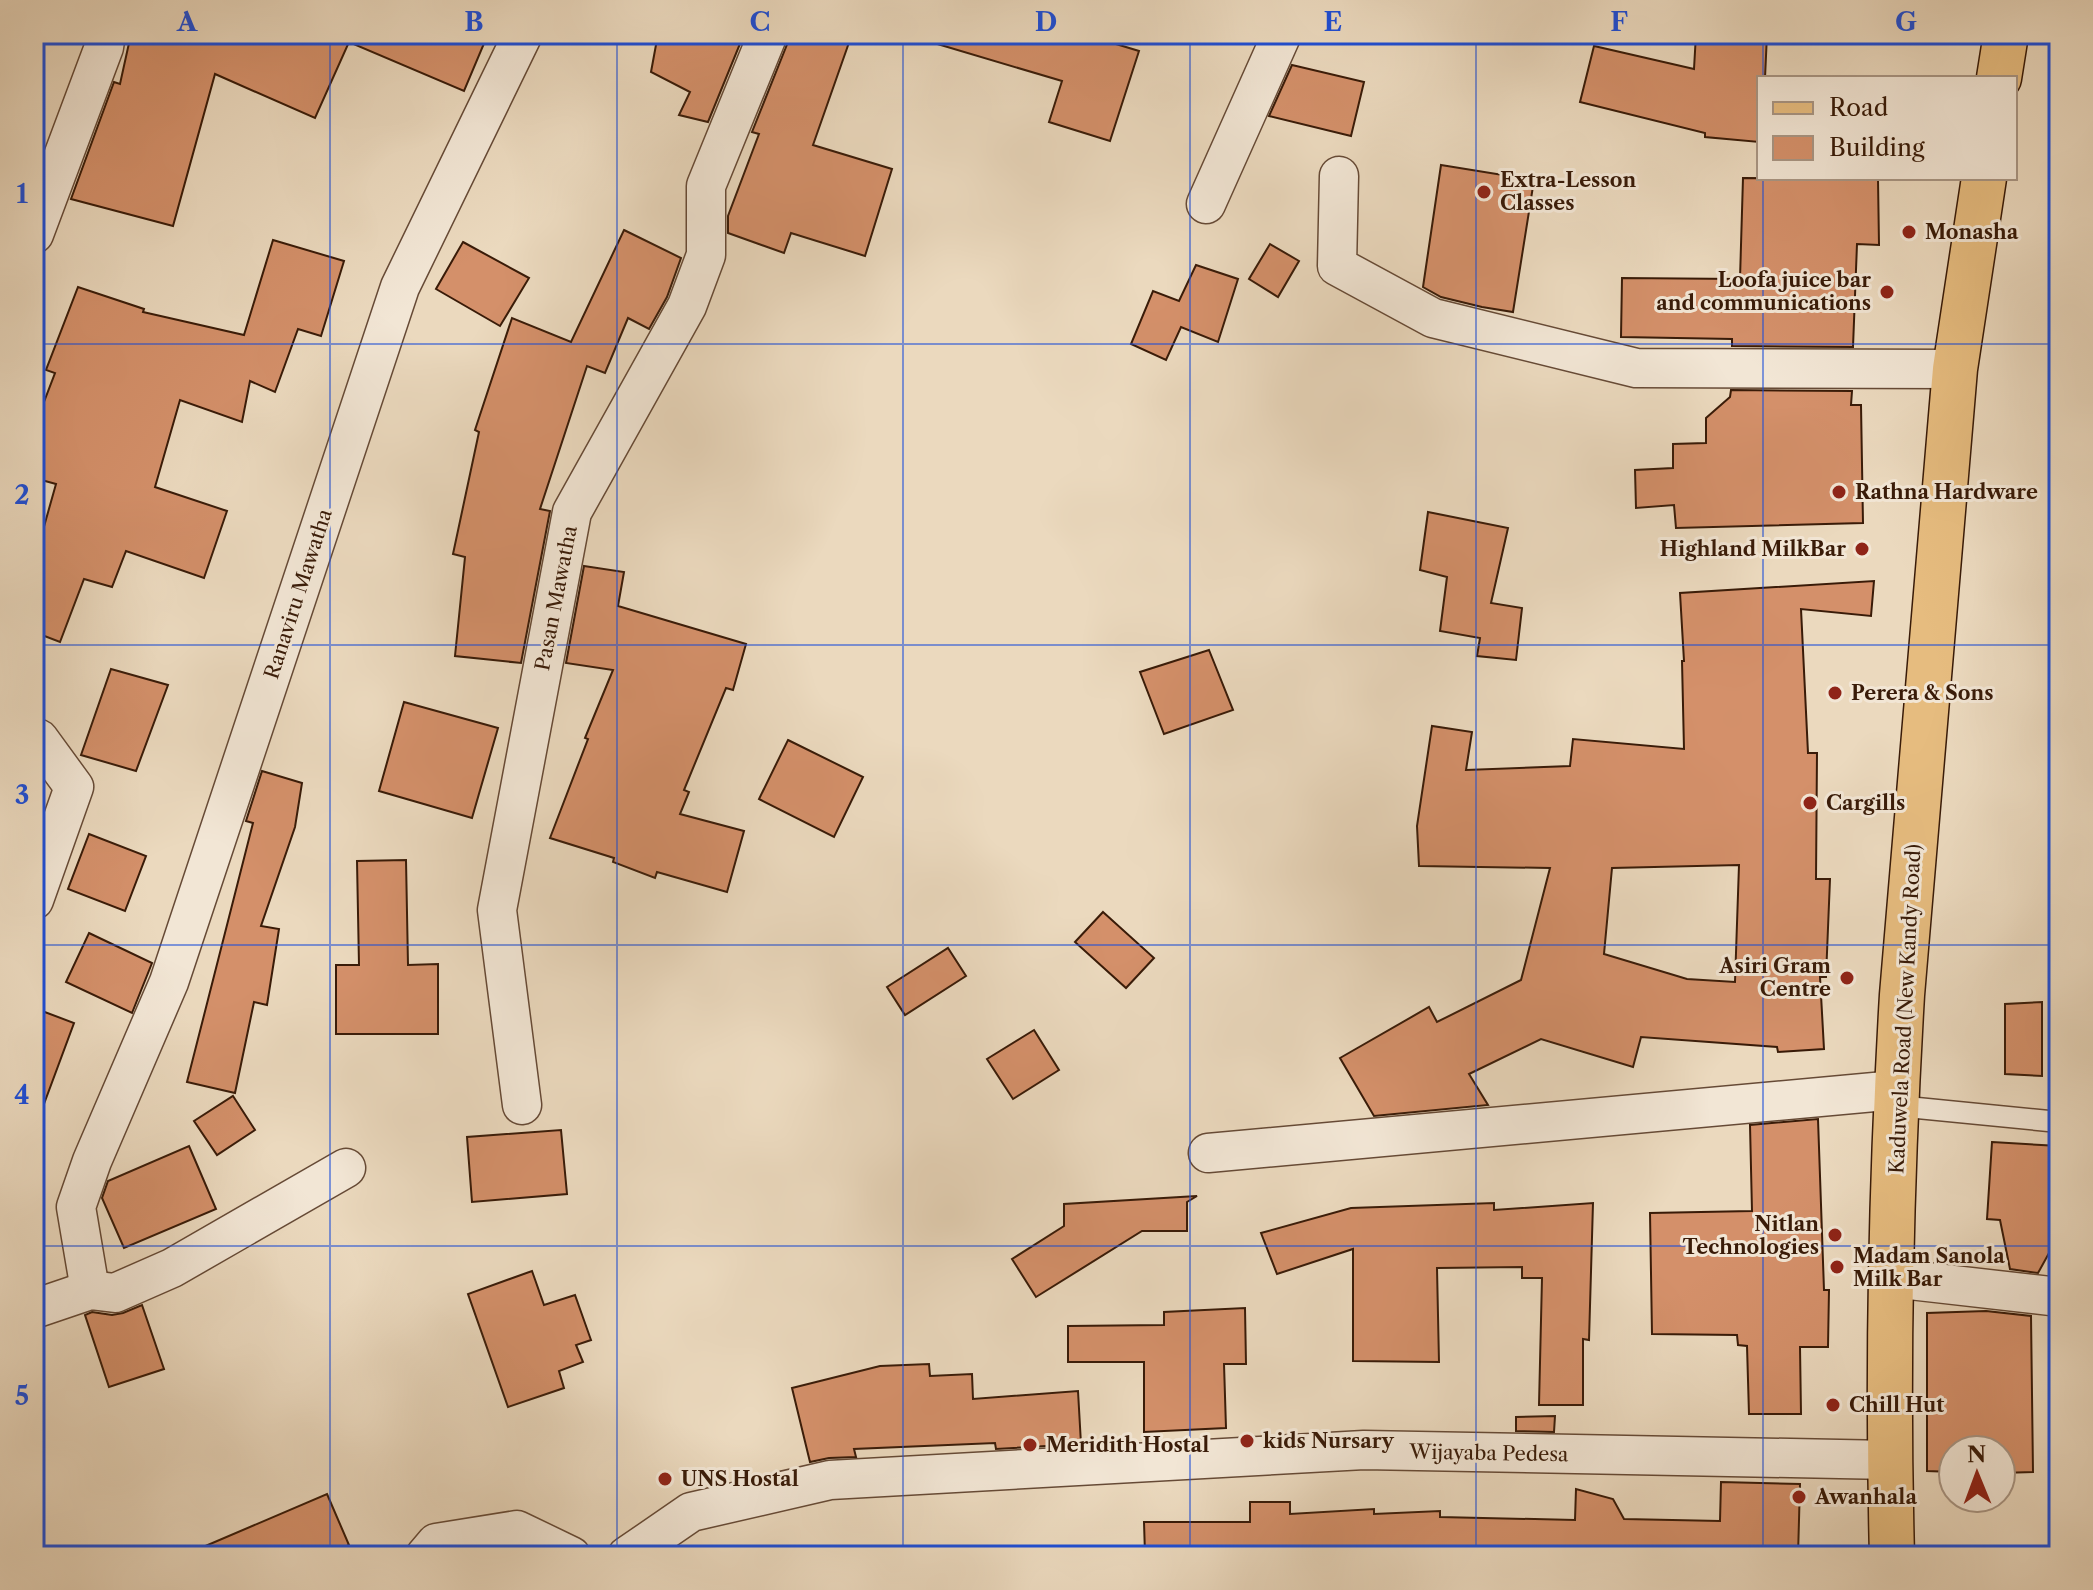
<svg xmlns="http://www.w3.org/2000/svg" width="2093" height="1590" viewBox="0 0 2093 1590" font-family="'Libre Caslon Text',serif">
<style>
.green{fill:#b5c093;stroke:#776e4e;stroke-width:2}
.building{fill:#d4906a;stroke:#391b08;stroke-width:2;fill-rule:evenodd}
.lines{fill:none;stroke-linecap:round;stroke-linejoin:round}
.service-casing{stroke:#664a36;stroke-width:23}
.minor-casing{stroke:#664a36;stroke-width:41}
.primary-casing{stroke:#391b08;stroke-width:47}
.service{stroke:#f2e6d5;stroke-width:20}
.minor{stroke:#f2e6d5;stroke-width:38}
.primary{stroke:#e6bc7f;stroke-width:44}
.grid{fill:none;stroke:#1d4ed8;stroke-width:2;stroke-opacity:0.55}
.poi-dot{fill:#8f2418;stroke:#f2e6d5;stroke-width:3}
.labels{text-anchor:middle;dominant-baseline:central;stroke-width:6;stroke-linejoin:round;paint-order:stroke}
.poi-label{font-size:20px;font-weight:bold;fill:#391b08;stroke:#f2e6d5;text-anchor:start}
.street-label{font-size:20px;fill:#391b08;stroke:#f2e6d5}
.neatline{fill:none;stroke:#1d4ed8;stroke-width:3}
.grid-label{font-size:26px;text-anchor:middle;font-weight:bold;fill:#1d4ed8}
</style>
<rect width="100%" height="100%" fill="#ebd9be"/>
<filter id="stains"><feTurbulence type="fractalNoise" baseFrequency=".0025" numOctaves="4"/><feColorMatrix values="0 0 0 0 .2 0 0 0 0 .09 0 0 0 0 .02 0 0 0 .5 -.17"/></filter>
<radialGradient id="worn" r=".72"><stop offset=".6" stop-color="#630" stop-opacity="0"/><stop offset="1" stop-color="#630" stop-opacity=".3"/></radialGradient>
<rect class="green" x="2050" y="417" width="9" height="210"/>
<g class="building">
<path d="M131 34H488L464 91 349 42 315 118 215 74 173 226 71 199 114 82 120 84Z"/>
<path d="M658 34H744L708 122 679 115 690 92 651 72Z"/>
<path d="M790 34H852L813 145 892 169 865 256 791 233 784 253 728 233V216L759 134 752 132 788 42Z"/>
<path d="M935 34H1083L1139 51 1110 141 1049 122 1062 81 934 43Z"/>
<path d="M1696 34H1767L1765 78H1759V142L1705 137V133L1580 102 1594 46 1694 69Z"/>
<path d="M1292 65 1364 82 1351 136 1269 116Z"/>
<path d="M1441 165 1534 180 1513 312 1482 307 1441 297 1423 287Z"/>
<path d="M1743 178 1878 179 1879 245 1857 244 1853 347 1732 346V339L1621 337 1622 278 1740 279Z"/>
<path d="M624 230 681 258 667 297 649 329 628 318 605 373 587 366 540 509 550 511 521 663 455 656 465 557 453 554 479 432 475 430 512 318 571 342Z"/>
<path d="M273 240 344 261 321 336 298 329 275 392 250 381 242 422 180 400 155 487 227 511 204 578 126 551 112 587 84 579 60 642 34 632V562L56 484 34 478V428L55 373 46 370 78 287 144 309 143 312 244 335Z"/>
<path d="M463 242 529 278 500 326 436 289Z"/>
<path d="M1270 244 1299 261 1278 297 1249 279Z"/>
<path d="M1196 265 1238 279 1218 342 1181 327 1166 360 1131 344 1153 291 1179 301Z"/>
<path d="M1731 390 1852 391 1851 405H1861L1863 523 1676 528 1674 505 1636 508 1635 470 1673 468V444L1706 443V418L1730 397Z"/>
<path d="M1428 512 1508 528 1491 603 1522 608 1516 660 1477 656 1480 638 1440 631 1447 577 1420 570Z"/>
<path d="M584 566 624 572 618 606 746 644 733 690 726 688 684 790 689 792 680 814 744 831 727 892 657 872 655 878 613 862 614 858 550 838 588 739 585 738 613 670 566 663Z"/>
<path d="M1874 581 1871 616 1801 609 1808 753H1817L1816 879H1830L1826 977H1820L1824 1049 1778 1052 1777 1047 1641 1037 1633 1067 1541 1039 1469 1074 1488 1105 1374 1116 1340 1058 1429 1007 1437 1022 1521 980 1550 868 1419 866 1417 826 1432 726 1472 732 1466 770 1570 766 1573 739 1684 749 1682 661H1684L1680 593ZM1739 865 1735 982 1687 979 1604 954 1612 868Z"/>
<path d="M1209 650 1233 710 1164 734 1140 672Z"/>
<path d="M111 669 168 685 136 771 81 755Z"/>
<path d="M404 702 498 728 472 818 379 791Z"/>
<path d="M788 740 863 777 834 837 759 799Z"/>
<path d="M262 771 302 783 295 827 261 926 279 929 267 1005 254 1002 235 1093 187 1082 253 823 246 821Z"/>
<path d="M89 834 146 856 125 911 68 889Z"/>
<path d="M406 860 408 965 438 964V1034H336V965H359L357 861Z"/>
<path d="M1103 912 1154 958 1126 988 1075 942Z"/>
<path d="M89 933 152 963 132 1013 66 982Z"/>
<path d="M948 948 966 976 905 1015 887 987Z"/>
<path d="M2042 1002V1076L2005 1074V1004Z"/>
<path d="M34 1008 74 1023 38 1120H34Z"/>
<path d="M1034 1030 1059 1070 1013 1099 987 1059Z"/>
<path d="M233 1096 255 1130 217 1155 194 1121Z"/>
<path d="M1818 1119 1824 1290H1829L1828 1347H1800L1801 1414H1749L1747 1346 1738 1345 1737 1335 1652 1334 1650 1213 1752 1211 1750 1125Z"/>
<path d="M561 1130 567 1194 472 1202 467 1137Z"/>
<path d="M1992 1142 2059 1146V1235L2038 1273 2010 1269 2000 1220 1987 1219Z"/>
<path d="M189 1146 216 1209 124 1248 102 1198 108 1181Z"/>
<path d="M1197 1196 1187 1202V1231H1142L1036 1297 1012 1259 1064 1226V1204Z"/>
<path d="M1494 1203V1210L1593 1203 1589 1340 1583 1339V1405H1539L1542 1278H1522V1267L1437 1268 1439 1362 1353 1361V1249L1277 1274 1261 1233 1351 1208Z"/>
<path d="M532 1271 544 1305 575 1295 591 1340 576 1345 583 1362 559 1371 564 1388 508 1407 468 1294Z"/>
<path d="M142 1305 164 1369 109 1387 85 1315 92 1312 112 1315 123 1313Z"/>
<path d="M1245 1308 1246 1364H1224L1226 1428 1144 1432V1362H1068V1326L1164 1325V1312Z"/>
<path d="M1986 1311 2031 1316 2033 1472 2001 1473V1450H1953V1472L1927 1471V1313Z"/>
<path d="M929 1364 930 1376 972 1374 973 1399 1078 1391 1081 1444 996 1449 995 1443 854 1449 856 1457 829 1458 810 1462 792 1388 880 1366Z"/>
<path d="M1555 1416 1554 1432 1516 1431V1417Z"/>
<path d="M1721 1482 1800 1484 1798 1556 1685 1554V1556H1212V1554H1145L1144 1522H1250V1502H1290V1514L1374 1509V1514L1440 1511V1517L1575 1520 1576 1489 1613 1499 1624 1519 1720 1521Z"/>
<path d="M327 1494 349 1545 324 1556H182Z"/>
</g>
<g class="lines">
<g class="service-casing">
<path id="service" d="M1897 1106 2059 1122"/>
</g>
<g class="minor-casing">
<g id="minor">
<path d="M1339 176 1337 266 1433 318 1636 368 1955 369"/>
<path d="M1206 204 1282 34"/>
<path d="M34 234 104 47 106 34"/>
<path d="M34 737 39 739 74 787 34 900"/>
<path d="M522 1105 497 910 572 512 687 306 706 255V186L768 34"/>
<path d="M1208 1153 1896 1090"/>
<path d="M1892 1278 2059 1297"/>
<path d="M90 1290 76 1207 92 1161 169 982 400 287 523 34"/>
<path d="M34 1309 90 1290 115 1293 172 1268 346 1168"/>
<path d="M425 1556 436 1543 517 1530 571 1556"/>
<path d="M627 1556 691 1512 830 1480 1364 1450 1890 1460"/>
</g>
</g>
<g class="primary-casing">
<g id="primary">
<path d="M1999 78 2006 34"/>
<path d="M1892 1556C1887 1369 1891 1181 1902 995L1955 369 1984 178"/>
</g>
</g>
<use href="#service" class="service"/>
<use href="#minor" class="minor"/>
<use href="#primary" class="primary"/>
</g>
<path class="grid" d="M330 34V1556M617 34V1556M903 34V1556M1190 34V1556M1476 34V1556M1763 34V78M1763 178V1556M34 344H2059M34 645H2059M34 945H2059M34 1246H2059"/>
<g class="poi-dot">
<circle cx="1484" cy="192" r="8"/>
<circle cx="1909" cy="232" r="8"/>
<circle cx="1887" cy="292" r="8"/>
<circle cx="1839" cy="492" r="8"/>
<circle cx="1862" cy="549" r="8"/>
<circle cx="1835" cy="693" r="8"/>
<circle cx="1810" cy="803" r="8"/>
<circle cx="1847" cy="978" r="8"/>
<circle cx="1835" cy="1235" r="8"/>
<circle cx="1837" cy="1267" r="8"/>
<circle cx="1833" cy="1405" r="8"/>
<circle cx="1247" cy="1441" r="8"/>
<circle cx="1030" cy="1445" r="8"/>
<circle cx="665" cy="1479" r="8"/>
<circle cx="1799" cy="1497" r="8"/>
</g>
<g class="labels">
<g class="poi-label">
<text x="1500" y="180">Extra-Lesson<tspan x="1500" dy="23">Classes</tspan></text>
<text x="1925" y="232">Monasha</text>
<text x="1871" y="280" text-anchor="end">Loofa juice bar<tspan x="1871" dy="23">and communications</tspan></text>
<text x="1855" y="492">Rathna Hardware</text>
<text x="1846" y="549" text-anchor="end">Highland MilkBar</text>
<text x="1851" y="693">Perera &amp; Sons</text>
<text x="1826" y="803">Cargills</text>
<text x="1831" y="966" text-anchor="end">Asiri Gram<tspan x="1831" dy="23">Centre</tspan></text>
<text x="1819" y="1224" text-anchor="end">Nitlan<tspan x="1819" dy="23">Technologies</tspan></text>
<text x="1853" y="1256">Madam Sanola<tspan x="1853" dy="23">Milk Bar</tspan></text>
<text x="1849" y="1405">Chill Hut</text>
<text x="1263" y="1441">kids Nursary</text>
<text x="1046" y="1445">Meridith Hostal</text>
<text x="681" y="1479">UNS Hostal</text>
<text x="1815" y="1497">Awanhala</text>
</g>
<g class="street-label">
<text transform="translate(298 594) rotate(-72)">Ranaviru Mawatha</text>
<text transform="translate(556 598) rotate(-79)">Pasan Mawatha</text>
<text transform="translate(1905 1009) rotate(-87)">Kaduwela Road (New Kandy Road)</text>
<text transform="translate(1489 1453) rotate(1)">Wijayaba Pedesa</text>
</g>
</g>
<rect width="2093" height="1590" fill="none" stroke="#ebd9be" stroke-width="88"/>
<rect x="1757" y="76" width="260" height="104" fill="#f2e6d5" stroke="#a89583" stroke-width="2"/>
<rect x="1773" y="102" width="40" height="12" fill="#e6bc7f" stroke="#a89583" stroke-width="2"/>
<text x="1829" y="116" font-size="24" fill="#391b08">Road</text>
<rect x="1773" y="136" width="40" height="24" fill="#d4906a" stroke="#a89583" stroke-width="2"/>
<text x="1829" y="156" font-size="24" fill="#391b08">Building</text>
<g transform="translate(1977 1474) rotate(359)"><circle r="38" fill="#f2e6d5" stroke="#a89583" stroke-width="2"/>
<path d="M0-6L14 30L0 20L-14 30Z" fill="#8f2418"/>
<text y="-12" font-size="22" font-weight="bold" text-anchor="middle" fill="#391b08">N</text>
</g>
<rect x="44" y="44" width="2005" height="1502" class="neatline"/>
<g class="grid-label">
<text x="187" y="31">A</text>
<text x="474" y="31">B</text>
<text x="760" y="31">C</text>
<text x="1046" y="31">D</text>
<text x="1333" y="31">E</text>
<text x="1619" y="31">F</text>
<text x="1906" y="31">G</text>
<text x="22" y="203">1</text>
<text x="22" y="504">2</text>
<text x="22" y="804">3</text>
<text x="22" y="1104">4</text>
<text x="22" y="1405">5</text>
</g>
<rect width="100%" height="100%" filter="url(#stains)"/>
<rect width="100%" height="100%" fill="url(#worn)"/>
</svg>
